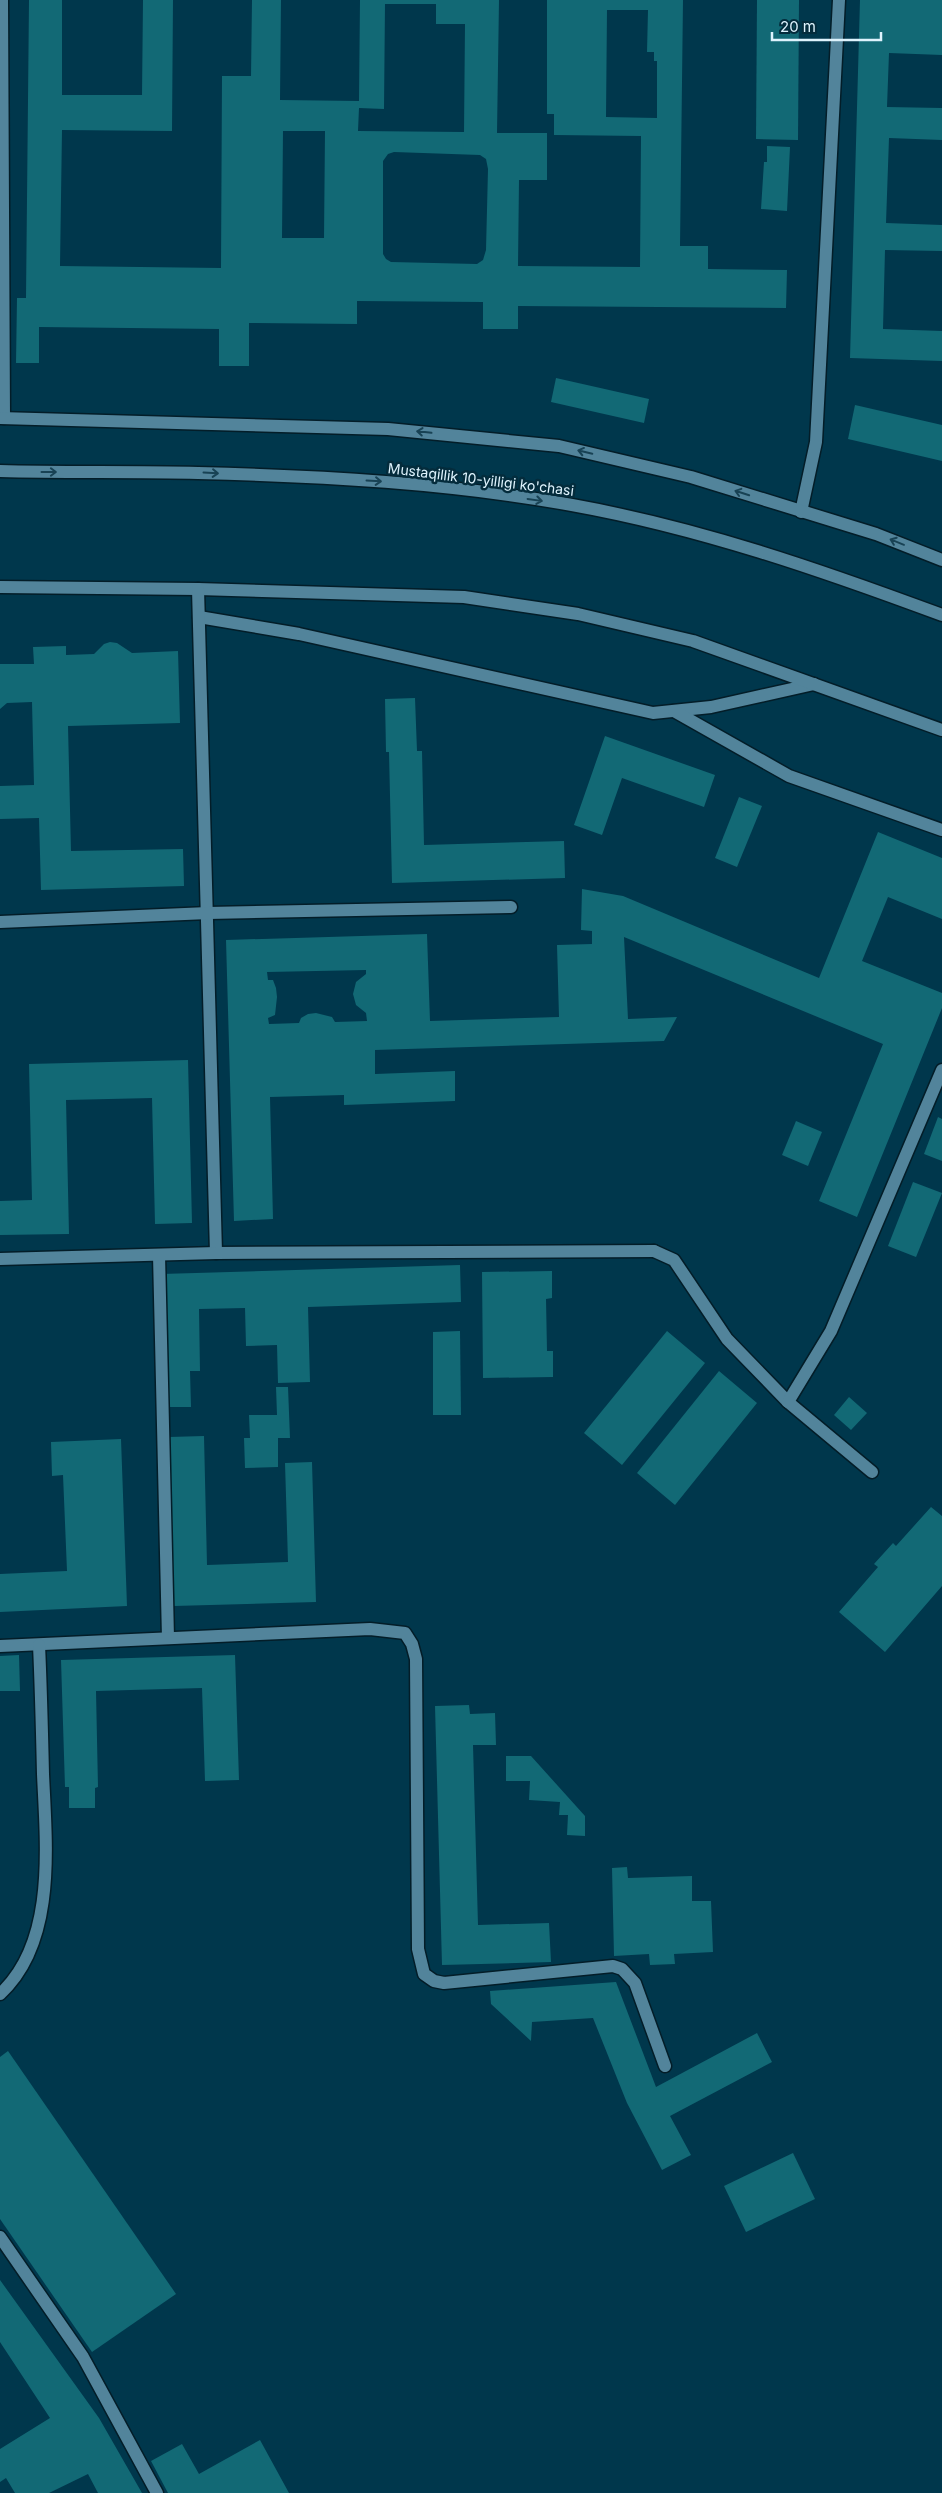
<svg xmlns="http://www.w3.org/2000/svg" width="942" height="2493" viewBox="0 0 942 2493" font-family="Inter,sans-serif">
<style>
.building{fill:#126975;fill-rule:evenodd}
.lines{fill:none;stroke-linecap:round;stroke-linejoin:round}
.service-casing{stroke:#031d28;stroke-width:15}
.minor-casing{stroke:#031d28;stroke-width:15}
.secondary-casing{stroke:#031d28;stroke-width:15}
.service{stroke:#52849b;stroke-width:12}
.minor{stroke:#52849b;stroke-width:12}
.secondary{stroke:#52849b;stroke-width:12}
.oneway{stroke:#184254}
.labels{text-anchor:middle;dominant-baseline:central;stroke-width:5;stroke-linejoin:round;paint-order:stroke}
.street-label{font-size:14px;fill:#def3fd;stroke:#042c3c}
</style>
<rect width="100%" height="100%" fill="#00374c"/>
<g class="building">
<path d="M29 0H62V95H142L143 0H173L172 131 62 130 60 266 221 268 222 76H251L252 0H281L280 100 359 101 360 0H499L497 133H547V180H519L518 266 640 267 641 136 554 135V114H547V0H683L680 246H708V269L787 270 786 308 518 306V329H483V302L357 301V324L249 323V366H219V329L39 327V363H16L17 298H26ZM385 4H436V24H465L464 132 358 131 359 108 384 109ZM607 10H648L647 52H654V61H657V118L606 117ZM283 131H325L324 238H282ZM394 152 480 155 486 159 488 169 486 250 483 260 477 264 391 262 386 259 383 254V161L388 154Z"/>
<path d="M757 0H799L798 140 756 139Z"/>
<path d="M860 0H942V55L889 53 887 107 942 108V140L889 138 886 223 942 225V251L885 250 883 329 942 331V361L850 358Z"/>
<path d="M767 146 790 147 787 211 761 209 764 162H767Z"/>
<path d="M556 378 649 399 644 423 551 402Z"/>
<path d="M855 405 942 425V461L848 439Z"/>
<path d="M110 642 117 643 132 653 178 651 180 723 68 726 71 851 183 849 184 886 41 890 39 818 0 819V786L34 785 32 702 7 703 0 709V664H34L33 647 66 646V655L94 654 104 644Z"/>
<path d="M415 698 417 751H422L424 845 564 841 565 878 392 883 389 752H386L385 699Z"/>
<path d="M605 736 715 775 704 807 622 778 602 835 574 825Z"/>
<path d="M739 797 762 806 737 867 715 858Z"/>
<path d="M878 832 942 858V919L888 897 862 961 942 993V1008L857 1217 819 1201 883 1044 624 937 628 1019 677 1017 664 1041 375 1050V1074L455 1071V1101L344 1105V1095L270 1097 273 1219 234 1221 226 940 427 934 430 1021 559 1017 557 945 592 944V931L581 930 582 889 623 896 819 978ZM366 970V974L356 982 353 994 356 1005 366 1013 367 1021 335 1022 332 1017 316 1013 308 1014 301 1018 299 1023 269 1024 268 1018 275 1015 277 997 276 988 273 980H268L267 972Z"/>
<path d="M188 1060 192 1223 155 1224 152 1098 66 1100 69 1234 0 1235V1201L32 1200 29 1064Z"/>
<path d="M938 1117 942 1119V1161L924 1154Z"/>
<path d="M796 1121 822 1132 808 1166 782 1155Z"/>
<path d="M913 1182 942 1193 916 1257 888 1246Z"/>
<path d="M460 1265 461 1302 308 1307 310 1382 278 1383 277 1345 246 1346 245 1308 199 1309 200 1371H190L191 1407H167L161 1274Z"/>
<path d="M552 1271V1298L546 1299 547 1351H553V1377L483 1378 482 1272Z"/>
<path d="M460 1331 461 1415H433V1332Z"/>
<path d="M667 1331 705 1363 622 1465 584 1433Z"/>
<path d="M719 1371 757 1403 675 1505 637 1473Z"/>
<path d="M276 1387H288L290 1438H278V1467L245 1468 244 1438H250L249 1415H277Z"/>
<path d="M849 1397 867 1413 851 1430 834 1415Z"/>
<path d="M204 1436 207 1565 288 1562 285 1463 312 1462 316 1602 174 1606 169 1437Z"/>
<path d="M121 1439 127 1606 0 1612V1574L67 1571 63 1475 52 1476 51 1442Z"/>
<path d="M931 1507 942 1516V1586L885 1652 839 1612 878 1567 874 1564 893 1543 896 1546Z"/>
<path d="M19 1655 20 1691H0V1656Z"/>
<path d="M235 1655 239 1780 205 1781 202 1688 96 1691 98 1787 95 1788V1808H69V1787H65L61 1660Z"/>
<path d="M469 1705 470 1714 495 1713 496 1745H473L478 1925 549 1923 551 1962 442 1965 435 1706Z"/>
<path d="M506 1756H531L585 1816V1836L567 1835 568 1815H559L560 1802 529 1800 530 1781H506Z"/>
<path d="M627 1867 628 1878 692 1876V1901H711L713 1952 674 1954 675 1964 650 1965 649 1954 614 1956 612 1868Z"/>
<path d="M616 1982 656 2087 757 2033 772 2062 670 2116 691 2155 662 2170 627 2103 593 2018 532 2022 531 2041 491 2004 490 1991Z"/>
<path d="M8 2051 176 2294 92 2352 0 2219V2057Z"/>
<path d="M793 2153 815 2199 746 2232 724 2186Z"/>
<path d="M0 2280 99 2418 142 2493H98L88 2474 49 2493H15L6 2478 0 2482V2449L50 2418 0 2342Z"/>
<path d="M260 2440 289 2493H168L151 2461 182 2444 199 2474Z"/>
</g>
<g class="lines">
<g class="service-casing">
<g id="service">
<path d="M199 617 299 634 653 713 711 707 814 684"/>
<path d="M674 711 789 776 942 830"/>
<path d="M654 1251 674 1260 727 1339 788 1402"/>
<path d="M872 1472 788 1402 831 1331 942 1070"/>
<path d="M0 2237 83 2357 157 2493"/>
</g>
</g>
<g class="minor-casing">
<g id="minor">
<path d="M2 0 4 418"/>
<path d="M801 512 816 442 839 0"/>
<path d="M0 587 198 589 464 597 578 614 693 641 942 730"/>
<path d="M198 589 216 1253"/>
<path d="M0 922 208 913 511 907"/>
<path d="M159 1255 168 1638"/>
<path d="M0 1259 216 1253 654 1251"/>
<path d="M0 1646 370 1629 405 1633 412 1644 416 1659 418 1949 424 1974 434 1981 444 1983 613 1966 622 1969 635 1983 665 2066"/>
<path d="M0 1994C57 1942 46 1844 43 1774 42 1731 41 1688 39 1645"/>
</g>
</g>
<g class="secondary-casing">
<g id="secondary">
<path d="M0 418 388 429 559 446 691 477 876 534 942 560"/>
<path d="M0 471C66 473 132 471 198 473 323 476 449 483 572 505 700 528 821 570 942 615"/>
</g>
</g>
<use href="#service" class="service"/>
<use href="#minor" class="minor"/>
<use href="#secondary" class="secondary"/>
</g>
<defs><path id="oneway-shaft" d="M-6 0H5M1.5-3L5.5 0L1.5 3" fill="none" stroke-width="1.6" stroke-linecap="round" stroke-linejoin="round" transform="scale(1.25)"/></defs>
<g class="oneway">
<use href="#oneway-shaft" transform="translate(424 432) rotate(-174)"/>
<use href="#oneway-shaft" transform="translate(585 452) rotate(-167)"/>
<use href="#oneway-shaft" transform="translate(49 472)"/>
<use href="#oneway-shaft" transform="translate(211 473) rotate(3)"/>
<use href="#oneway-shaft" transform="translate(374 481) rotate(3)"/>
<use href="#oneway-shaft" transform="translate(742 493) rotate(-162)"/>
<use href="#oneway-shaft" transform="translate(535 500) rotate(8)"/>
<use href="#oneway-shaft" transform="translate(897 542) rotate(-158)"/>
</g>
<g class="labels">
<g class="street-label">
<text transform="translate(481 479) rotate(7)">Mustaqillik 10-yilligi ko'chasi</text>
</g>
</g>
<path d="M772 32v8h109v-8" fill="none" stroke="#def3fd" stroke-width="2.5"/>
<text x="780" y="32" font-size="15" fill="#def3fd" stroke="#042c3c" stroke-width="4" paint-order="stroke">20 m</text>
</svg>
